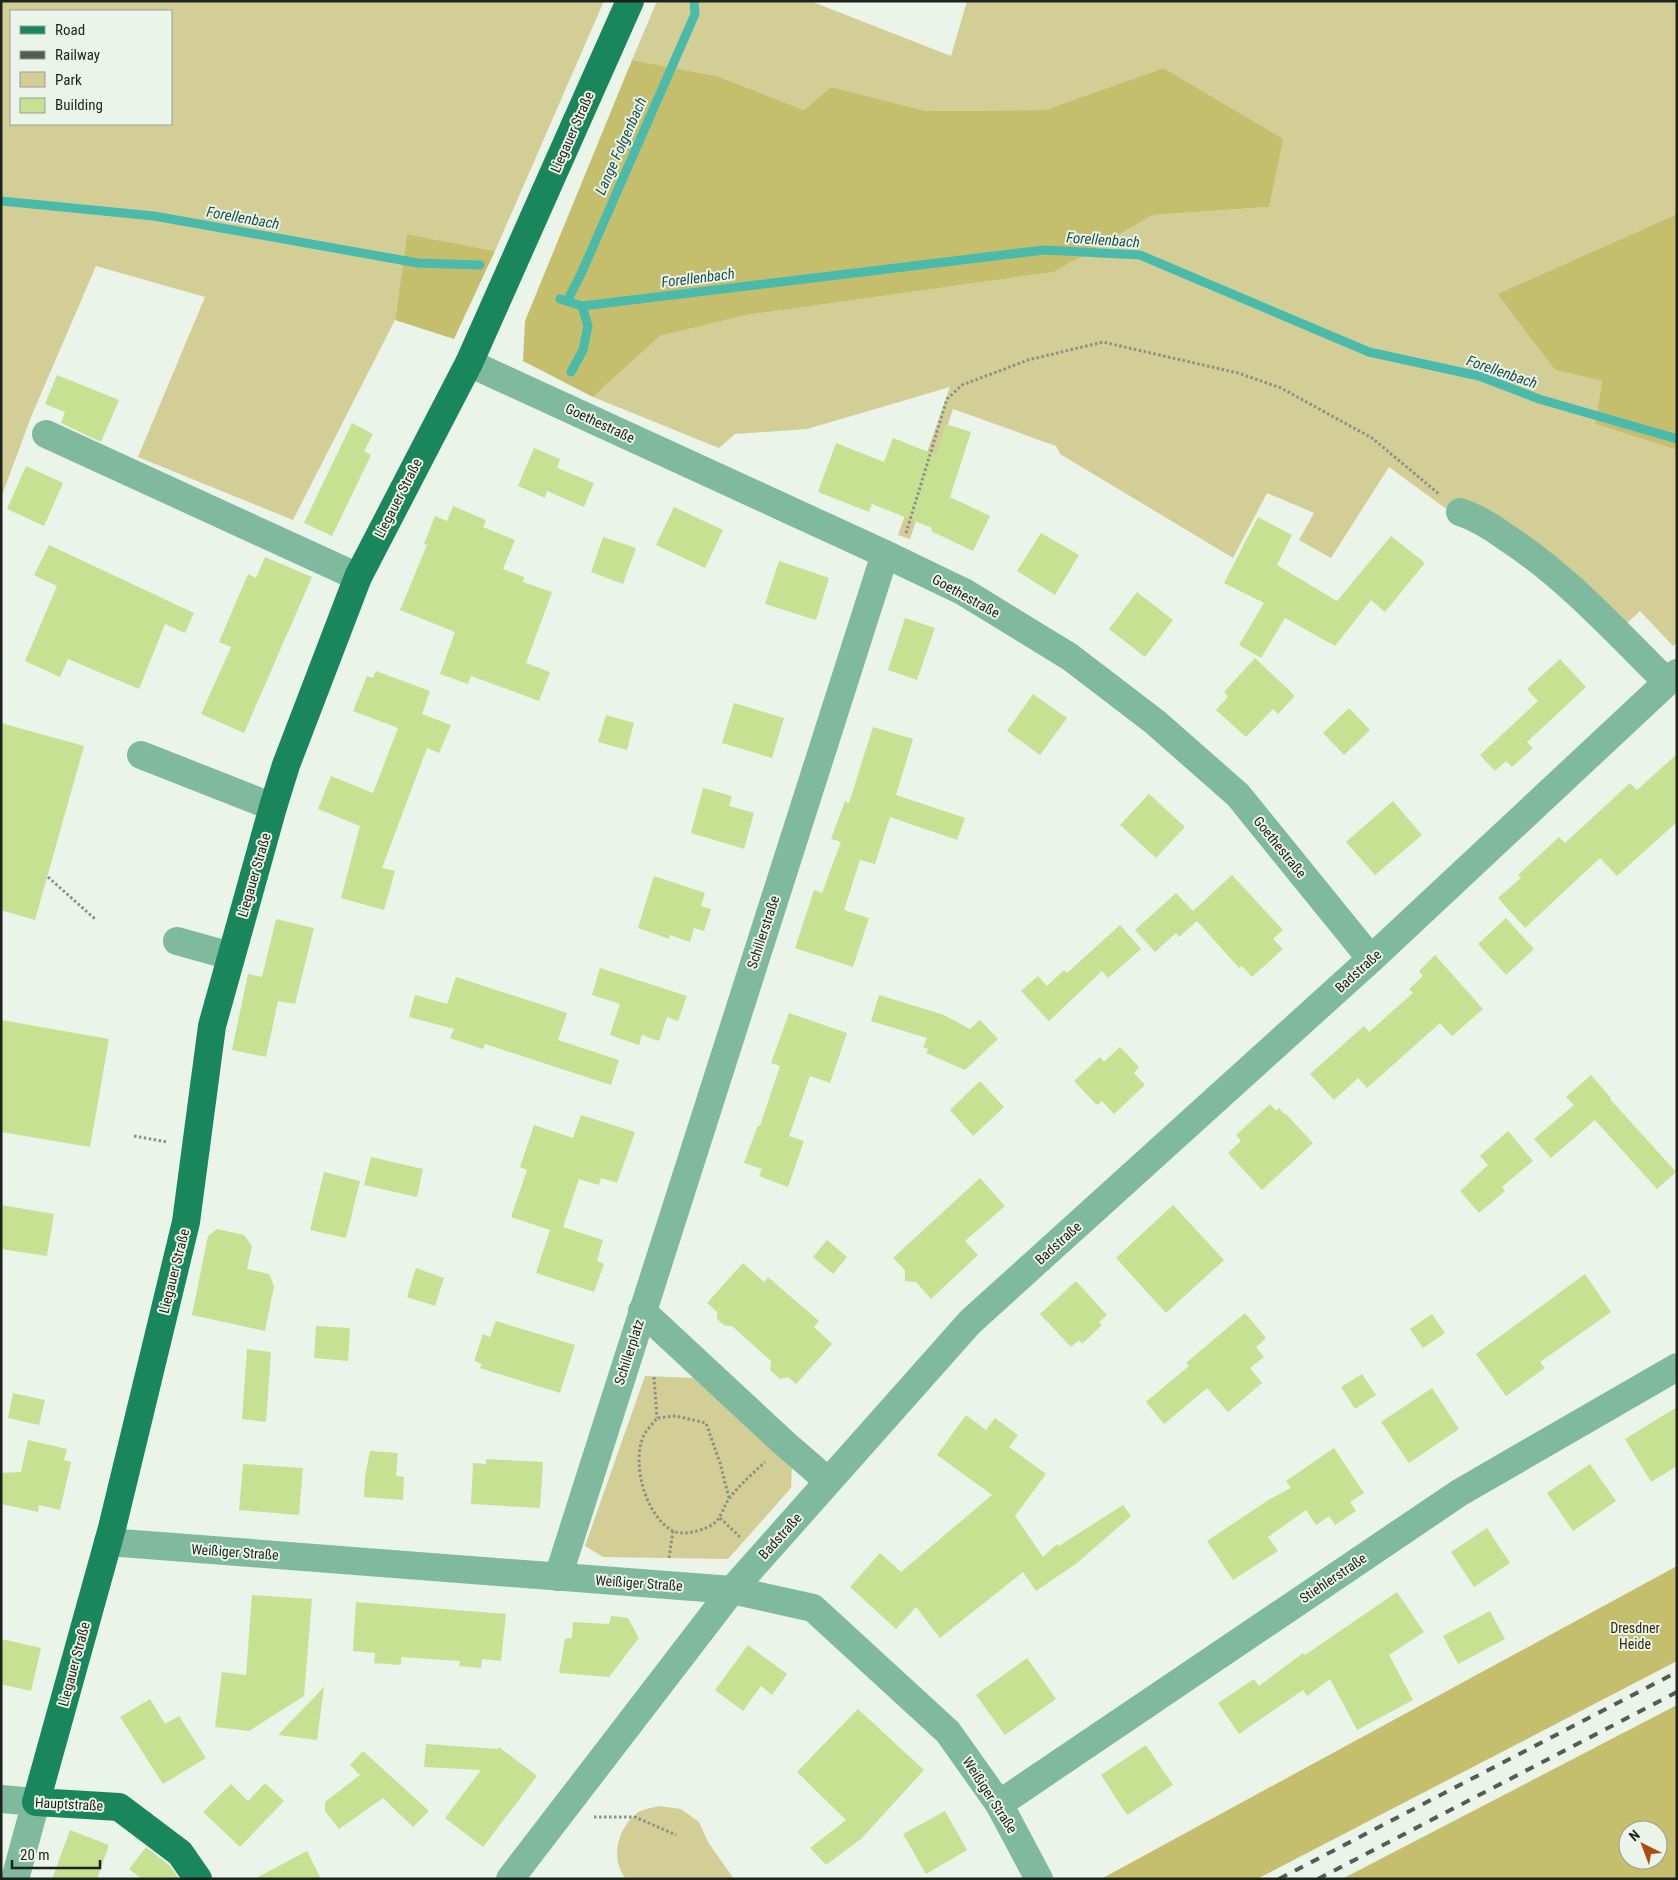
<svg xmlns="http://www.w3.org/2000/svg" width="1678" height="1880" viewBox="0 0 1678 1880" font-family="'Roboto Condensed',sans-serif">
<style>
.green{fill:#d2ce96;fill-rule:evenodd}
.forest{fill:#c5be6c;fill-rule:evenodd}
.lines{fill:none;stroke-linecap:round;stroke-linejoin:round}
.stream{stroke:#4abbab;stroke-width:9}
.building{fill:#c7e193}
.path{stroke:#8a9189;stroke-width:3;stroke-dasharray:2.5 2.5;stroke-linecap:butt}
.minor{stroke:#7fba9e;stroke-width:28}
.major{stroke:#19865e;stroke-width:28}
.rail{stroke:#555b55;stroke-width:4;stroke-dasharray:9 9;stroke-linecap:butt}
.labels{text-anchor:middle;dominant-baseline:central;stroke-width:4;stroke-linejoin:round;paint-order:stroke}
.street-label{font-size:14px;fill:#1e221e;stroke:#eaf4e9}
.park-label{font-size:14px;fill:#302d08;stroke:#eaf4e9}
.water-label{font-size:15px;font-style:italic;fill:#1f5048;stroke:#eaf4e9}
</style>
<rect width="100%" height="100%" fill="#eaf4e9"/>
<g class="green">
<path d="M1 1H604L495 251 407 234 395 320 293 520 138 457 205 297 96 266 31 417 1 498ZM11 11H171V124H11Z"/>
<path d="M657 1H810L951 56 967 1H1677V214L1497 294 1555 370 1602 381 1595 424 1677 450V642L1673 646 1640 611 1626 624 1468 503 1445 508 1389 467 1331 558 1299 540 1314 513 1267 493 1233 558 1060 454 1056 446 953 409 910 539 898 535 950 387 807 429 735 434 719 448 593 397 660 336 747 315 1054 272 1153 215 1269 207 1163 68 1045 110 926 111 831 87 804 110 717 76 632 60Z"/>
<path d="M645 1376 696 1378 792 1465 791 1488 728 1559 603 1557 585 1546Z"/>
<path d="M659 1806 681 1809 699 1822 708 1842 734 1879H626C610 1859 617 1829 637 1813 642 1809 652 1808 659 1806Z"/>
</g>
<g class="forest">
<path d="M632 60 717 76 804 110 831 87 926 111 1045 110 1163 68 1283 139 1269 207 1153 215 1054 272 747 315 660 336 593 397 523 361 525 321Z"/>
<path d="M1677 214V450L1595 424 1602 381 1555 370 1497 294Z"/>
<path d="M407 234 495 251 454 339 395 320Z"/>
<path d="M1677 1566V1661L1257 1879H1101Z"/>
<path d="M1677 1705V1879H1342ZM1628 1830H1658V1860H1628Z"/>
</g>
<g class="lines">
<g class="stream">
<path d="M1 201 154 216 418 263 480 265"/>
<path d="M560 299 582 306 1044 250 1140 255 1369 352 1479 376 1539 399 1677 439"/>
<path d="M567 301 581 274 695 14 694 1"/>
<path d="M571 372 583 350 588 326 582 306"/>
</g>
</g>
<g class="building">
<path d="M57 375 119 400 101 442 61 423 65 412 45 404Z"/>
<path d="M352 423 373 434 364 451 371 455 332 536 304 523Z"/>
<path d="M946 424 971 432 950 497 990 516 973 551 931 531 932 528 872 504 869 512 818 492 836 443 884 462 893 438 936 455Z"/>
<path d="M534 448 560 459 557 468 594 483 584 507 547 491 545 498 518 486Z"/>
<path d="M26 466 63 483 44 526 7 509Z"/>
<path d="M453 506 486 520 483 527 515 540 503 569 524 577 523 582 552 592 526 663 550 672 539 701 471 676 468 684 440 674 455 632 400 610 427 545 424 544 435 516 447 521Z"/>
<path d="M674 507 723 530 705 568 656 545Z"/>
<path d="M1258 517 1292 535 1277 565 1337 601 1391 536 1425 563 1385 612 1371 600 1335 646 1285 618 1261 658 1239 645 1264 603 1224 583Z"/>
<path d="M1041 533 1079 555 1055 595 1017 571Z"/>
<path d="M603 537 636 548 623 584 591 572Z"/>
<path d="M49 545 194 613 185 633 165 624 139 689 68 659 60 677 25 661 57 586 34 575Z"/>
<path d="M265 557 312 577 244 733 201 714 231 647 219 642 248 574 256 578Z"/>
<path d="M779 561 829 578 816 620 765 604Z"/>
<path d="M1137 592 1173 620 1145 657 1109 629Z"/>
<path d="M905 618 935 628 917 680 888 670Z"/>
<path d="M1255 658 1295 696 1278 714 1273 709 1246 737 1216 710 1228 697 1224 692Z"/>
<path d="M1560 659 1586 687 1527 742 1533 748 1512 767 1506 761 1495 771 1480 755 1538 701 1527 689Z"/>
<path d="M376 671 430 691 422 714 451 725 439 753 427 748 382 868 395 871 384 910 341 898 360 826 318 809 331 776 373 793 398 728 353 711 367 676 373 678Z"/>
<path d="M1033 694 1067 718 1040 755 1007 731Z"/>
<path d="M734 703 784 718 772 758 722 743Z"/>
<path d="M1349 708 1370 730 1344 755 1323 733Z"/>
<path d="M606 715 634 723 627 750 598 742Z"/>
<path d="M1 723 84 746 35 920 1 910Z"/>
<path d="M873 727 913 739 896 795 965 818 957 840 890 817 875 864 860 860 844 910 869 918 853 967 795 948 814 890 822 893 841 842 831 839 845 801 849 803Z"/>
<path d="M1677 754V822L1617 876 1600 858 1525 928 1498 898 1521 878 1518 875 1559 837 1565 843 1630 783 1637 790Z"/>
<path d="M703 788 732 796 729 806 754 813 744 849 691 833Z"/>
<path d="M1149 794 1185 827 1156 858 1120 825Z"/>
<path d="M1393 801 1422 835 1375 875 1346 842Z"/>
<path d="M1232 875 1283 930 1273 939 1283 949 1252 977 1242 966 1239 968 1197 921 1179 937 1176 933 1155 952 1135 930 1176 893 1193 911Z"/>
<path d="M654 876 705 893 701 906 711 909 704 931 694 928 690 942 670 935 669 939 638 928Z"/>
<path d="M1506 918 1534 949 1506 975 1478 944Z"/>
<path d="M276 919 314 928 295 1004 278 1001 266 1057 232 1050 248 974 262 977Z"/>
<path d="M1120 925 1141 949 1108 978 1102 971 1049 1021 1021 991 1038 976 1047 986 1064 970 1067 973Z"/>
<path d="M1435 955 1483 1009 1452 1036 1440 1023 1367 1088 1358 1078 1334 1100 1310 1074 1364 1026 1369 1032 1413 993 1409 989 1423 976 1419 971Z"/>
<path d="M600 968 687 996 678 1021 667 1017 659 1041 642 1035 639 1045 610 1035 620 1004 592 995Z"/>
<path d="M456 977 567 1013 558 1040 619 1060 611 1085 485 1044 483 1049 450 1038 454 1029 409 1017 415 995 447 1004Z"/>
<path d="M879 995 944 1015 970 1029 980 1020 998 1039 965 1070 926 1053 928 1049 923 1047 927 1038 871 1021Z"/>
<path d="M789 1013 847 1033 830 1083 810 1076 789 1136 804 1141 788 1187 759 1176 762 1169 744 1163 758 1125 760 1126 780 1066 771 1063Z"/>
<path d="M1 1020 109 1039 90 1147 1 1132Z"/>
<path d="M1120 1047 1139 1067 1134 1073 1145 1085 1114 1114 1102 1101 1097 1105 1074 1081 1100 1057 1104 1062Z"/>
<path d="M1591 1075 1611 1098 1610 1099 1676 1172 1657 1189 1595 1120 1551 1158 1534 1139 1574 1105 1566 1097Z"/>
<path d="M980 1081 1004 1107 973 1136 950 1110Z"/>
<path d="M1270 1104 1276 1111 1279 1108 1284 1114 1285 1113 1313 1143 1262 1190 1228 1153 1241 1141 1236 1135Z"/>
<path d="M581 1115 635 1132 617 1183 601 1178 599 1185 579 1179 563 1227 603 1240 597 1261 604 1264 594 1292 536 1273 550 1230 511 1217 527 1170 520 1167 534 1125 573 1138Z"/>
<path d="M1508 1131 1533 1161 1502 1187 1505 1191 1479 1213 1460 1191 1488 1165 1480 1156Z"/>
<path d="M371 1157 423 1169 417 1197 364 1185Z"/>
<path d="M324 1172 360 1181 346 1238 310 1230Z"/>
<path d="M980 1178 1005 1206 965 1241 978 1255 931 1299 916 1282 905 1281V1270L893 1258Z"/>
<path d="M1 1205 54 1214 47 1256 1 1249Z"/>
<path d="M1173 1205 1224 1260 1166 1313 1116 1258Z"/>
<path d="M217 1229 244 1235 252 1246 247 1269 269 1274 274 1286 265 1331 192 1315 208 1236Z"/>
<path d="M827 1240 847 1257 833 1274 813 1257Z"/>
<path d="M743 1263 764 1282 768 1277 819 1321 814 1327 832 1344 796 1384 788 1377 780 1379 770 1370 771 1361 732 1326H725L717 1319V1312L707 1303Z"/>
<path d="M416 1268 444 1278 435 1306 407 1297Z"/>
<path d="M1585 1274 1611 1312 1540 1362 1545 1368 1506 1396 1476 1354Z"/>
<path d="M1076 1281 1107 1315 1099 1322 1102 1325 1082 1344 1079 1340 1071 1347 1040 1314Z"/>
<path d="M1245 1313 1266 1338 1256 1347 1264 1357 1250 1368 1262 1383 1228 1412 1207 1388 1164 1424 1146 1402 1189 1366 1186 1363Z"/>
<path d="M1432 1314 1445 1333 1423 1348 1410 1329Z"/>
<path d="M496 1321 575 1345 560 1393 480 1368 482 1364 474 1361 483 1334 490 1337Z"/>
<path d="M316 1326 350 1328 348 1361 314 1358Z"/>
<path d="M247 1349 271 1352 266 1422 242 1419Z"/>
<path d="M1362 1374 1376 1395 1355 1409 1341 1387Z"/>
<path d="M1432 1388 1459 1429 1409 1463 1381 1422Z"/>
<path d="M13 1393 45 1400 39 1425 8 1418Z"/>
<path d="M1677 1407V1466L1651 1482 1625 1439Z"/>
<path d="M966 1415 986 1430 995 1418 1018 1435 1009 1447 1046 1474 1015 1516 1043 1557 1057 1544 1059 1546 1123 1505 1131 1516 1077 1563 1036 1591 1023 1572 940 1638 916 1607 896 1629 850 1587 880 1553 901 1572 992 1495 937 1455Z"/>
<path d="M28 1440 67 1449 64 1460 71 1462 60 1510 39 1505 38 1512 1 1504V1473L21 1472Z"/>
<path d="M1334 1448 1364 1493 1350 1502 1356 1511 1335 1525 1329 1516 1316 1525 1306 1510 1268 1537 1278 1551 1233 1580 1207 1541 1270 1499 1291 1488 1286 1481Z"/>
<path d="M370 1451 398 1453 396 1476 404 1477 403 1500 364 1497 365 1476Z"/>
<path d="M486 1459 543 1462 540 1508 471 1504 473 1463 486 1464Z"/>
<path d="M243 1464 303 1468 299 1515 239 1510Z"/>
<path d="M1590 1464 1616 1501 1573 1531 1547 1493Z"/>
<path d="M1487 1528 1510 1563 1474 1587 1451 1552Z"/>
<path d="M1397 1592 1424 1632 1389 1655 1413 1700 1357 1730 1330 1679 1307 1696 1303 1690 1239 1734 1218 1703 1254 1679 1259 1686 1303 1653 1305 1655Z"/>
<path d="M252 1595 312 1599 304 1696 249 1731 215 1727 222 1672 246 1675Z"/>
<path d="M356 1602 506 1614 501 1661 482 1659 481 1668 459 1666 460 1661 401 1657V1665L374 1663 375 1653 353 1651Z"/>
<path d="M1490 1611 1505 1639 1458 1664 1443 1636Z"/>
<path d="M611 1616 628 1618 639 1638 609 1677 559 1673 565 1639 572 1638 573 1622 609 1624Z"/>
<path d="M1 1639 41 1648 31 1691 1 1684Z"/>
<path d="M748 1645 787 1674 772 1695 761 1686 743 1711 715 1690Z"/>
<path d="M1027 1658 1056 1699 1005 1735 976 1695Z"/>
<path d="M324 1687 317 1740 278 1735Z"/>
<path d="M150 1699 165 1724 179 1716 206 1758 163 1784 120 1717Z"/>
<path d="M858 1709 924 1770 862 1838 826 1865 810 1848 846 1820 797 1772Z"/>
<path d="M426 1744 498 1749 499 1747 537 1776 483 1847 445 1818 481 1770 424 1767Z"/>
<path d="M1146 1745 1173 1785 1127 1815 1101 1775Z"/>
<path d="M363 1751 429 1811 413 1827 383 1798 339 1829 325 1811V1802L360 1775 350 1765Z"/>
<path d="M265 1783 284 1801 240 1847 203 1812 231 1784 248 1801Z"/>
<path d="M945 1811 967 1850 926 1874 903 1834Z"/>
<path d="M70 1830 109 1845 97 1879H52Z"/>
<path d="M146 1847 170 1866 179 1879H142L129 1869Z"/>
<path d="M307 1851 321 1879H254Z"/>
</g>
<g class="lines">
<g class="path">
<path d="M906 533 947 399 962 385 1028 360 1103 342 1238 373 1281 388 1372 438 1439 494"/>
<path d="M48 877 95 919"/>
<path d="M134 1136 167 1142"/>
<path d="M654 1377 657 1418"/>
<path d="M729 1498 720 1463 706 1423 676 1416 657 1418C653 1424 646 1430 643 1437 632 1465 645 1513 671 1530 682 1536 697 1532 708 1527 722 1521 722 1508 730 1497 740 1485 753 1473 765 1462"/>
<path d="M720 1518 741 1538"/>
<path d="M669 1558 673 1531"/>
<path d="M594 1817H635L676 1835"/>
</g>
<g class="minor">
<path d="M469 363 885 554 964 592 1070 657 1155 722 1238 795 1371 959"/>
<path d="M46 434 358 577"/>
<path d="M1460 512C1478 518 1492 527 1507 538 1567 577 1616 632 1667 682"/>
<path d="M141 755 273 807"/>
<path d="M177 941 231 956"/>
<path d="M642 1311 784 1443 828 1481"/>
<path d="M108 1542 732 1590 813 1608 948 1732 999 1804 1039 1879"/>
<path d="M558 1577 885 554"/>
<path d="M1 1799 36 1802 15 1879"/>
<path d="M999 1804 1459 1493 1677 1367"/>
<path d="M510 1879 732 1590 970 1322 1371 959 1677 673"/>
</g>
<path class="major" d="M198 1879 180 1853 119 1807 36 1802 112 1528 186 1222 212 1026 273 807 286 765 358 577 469 363 630 1"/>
<g class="rail">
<path d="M1279 1879 1677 1672"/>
<path d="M1318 1879 1677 1692"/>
</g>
</g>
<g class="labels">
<g class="street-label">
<text transform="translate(572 132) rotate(-66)">Liegauer Straße</text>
<text transform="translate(600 423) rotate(25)">Goethestraße</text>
<text transform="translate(398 498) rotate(-63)">Liegauer Straße</text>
<text transform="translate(966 596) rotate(29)">Goethestraße</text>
<text transform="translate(1280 847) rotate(51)">Goethestraße</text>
<text transform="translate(254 875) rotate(-74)">Liegauer Straße</text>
<text transform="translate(763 932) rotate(-72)">Schillerstraße</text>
<text transform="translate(1358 971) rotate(-42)">Badstraße</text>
<text transform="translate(1058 1243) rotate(-42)">Badstraße</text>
<text transform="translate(174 1271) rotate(-76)">Liegauer Straße</text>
<text transform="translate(629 1352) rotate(-72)">Schillerplatz</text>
<text transform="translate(780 1536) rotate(-48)">Badstraße</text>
<text transform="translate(235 1552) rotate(4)">Weißiger Straße</text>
<text transform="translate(1333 1578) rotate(-34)">Stiehlerstraße</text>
<text transform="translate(639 1583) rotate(4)">Weißiger Straße</text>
<text transform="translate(74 1664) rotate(-75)">Liegauer Straße</text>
<text transform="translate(990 1795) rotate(57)">Weißiger Straße</text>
<text transform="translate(69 1804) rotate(3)">Hauptstraße</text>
</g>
<g class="park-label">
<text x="1635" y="1628">Dresdner<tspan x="1635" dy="16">Heide</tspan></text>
</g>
<g class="water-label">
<text transform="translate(621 146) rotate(-66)">Lange Folgenbach</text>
<text transform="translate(243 218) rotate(10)">Forellenbach</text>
<text transform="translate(1103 240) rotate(4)">Forellenbach</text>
<text transform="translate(698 278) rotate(-7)">Forellenbach</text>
<text transform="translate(1502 372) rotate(19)">Forellenbach</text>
</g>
</g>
<rect width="1678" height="1880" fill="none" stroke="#1e221e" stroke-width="5"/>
<rect x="10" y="10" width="162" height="115" fill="#eaf4e9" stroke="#98a098"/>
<rect x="20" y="26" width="25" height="8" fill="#19865e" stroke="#98a098"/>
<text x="55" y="35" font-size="15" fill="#1e221e">Road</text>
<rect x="20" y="51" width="25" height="8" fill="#555b55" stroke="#98a098"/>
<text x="55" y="60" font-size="15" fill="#1e221e">Railway</text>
<rect x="20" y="72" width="25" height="15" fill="#d2ce96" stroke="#98a098"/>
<text x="55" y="85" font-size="15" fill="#1e221e">Park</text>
<rect x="20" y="98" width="25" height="15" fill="#c7e193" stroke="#98a098"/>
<text x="55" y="110" font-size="15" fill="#1e221e">Building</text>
<g transform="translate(1643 1845) rotate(318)"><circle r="24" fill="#eaf4e9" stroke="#98a098"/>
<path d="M0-4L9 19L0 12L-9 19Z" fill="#ae4c10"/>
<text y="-8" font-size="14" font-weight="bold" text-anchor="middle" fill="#1e221e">N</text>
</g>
<path d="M12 1860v8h88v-8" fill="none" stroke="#1e221e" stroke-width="2.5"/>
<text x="20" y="1860" font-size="15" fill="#1e221e" stroke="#eaf4e9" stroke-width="4" paint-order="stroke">20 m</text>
</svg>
